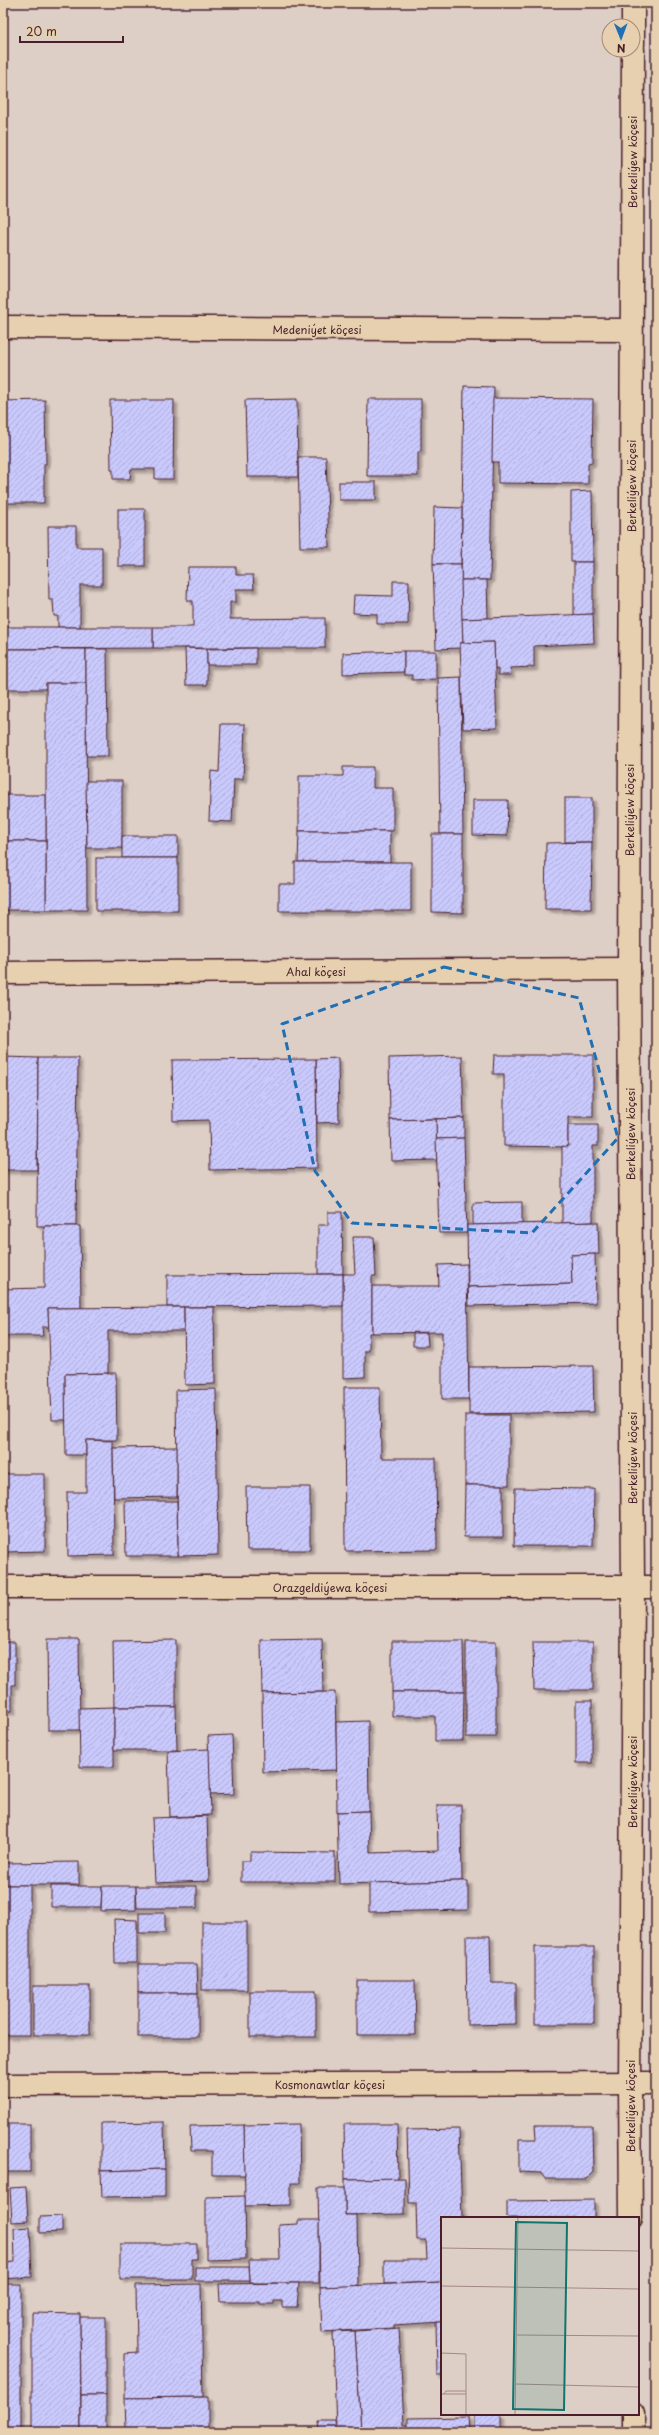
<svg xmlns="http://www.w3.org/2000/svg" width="659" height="2435" viewBox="0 0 659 2435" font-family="'Playpen Sans',sans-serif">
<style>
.building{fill:url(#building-hatch);stroke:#4a1f2b;filter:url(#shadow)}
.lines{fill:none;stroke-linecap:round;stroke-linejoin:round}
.minor-casing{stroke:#4a1f2b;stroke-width:25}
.minor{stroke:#e6d0af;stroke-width:22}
.marked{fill:none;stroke:#1f6fb2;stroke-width:3;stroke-dasharray:8 5;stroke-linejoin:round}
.labels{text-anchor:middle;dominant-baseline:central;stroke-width:3.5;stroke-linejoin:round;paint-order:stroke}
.street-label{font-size:11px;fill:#4a1f2b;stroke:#e6d0af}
.inset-road{fill:none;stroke:#a28888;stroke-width:1}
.view{fill:#0f766e;fill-opacity:0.15;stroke:#0f766e;stroke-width:2}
.inset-edge{fill:none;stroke:#4a1f2b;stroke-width:2}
</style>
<defs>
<pattern id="building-hatch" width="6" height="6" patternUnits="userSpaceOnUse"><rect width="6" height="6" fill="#c9c9fc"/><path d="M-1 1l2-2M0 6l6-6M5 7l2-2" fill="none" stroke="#aeacd8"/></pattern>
<filter id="shadow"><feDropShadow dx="3.5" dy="3.5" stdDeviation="1" flood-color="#0004"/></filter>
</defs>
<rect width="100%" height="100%" fill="#ddcec6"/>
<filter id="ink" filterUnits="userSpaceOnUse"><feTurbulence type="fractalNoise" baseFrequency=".025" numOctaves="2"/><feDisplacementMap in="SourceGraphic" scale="8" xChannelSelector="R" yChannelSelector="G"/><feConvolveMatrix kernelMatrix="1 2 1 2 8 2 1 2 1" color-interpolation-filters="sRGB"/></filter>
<g filter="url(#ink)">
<g class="building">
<path d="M464 386 494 387 490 580H461Z"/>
<path d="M493 398 593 399 592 463 588 464V484L498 483V462H492Z"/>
<path d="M297 399 298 477H247L245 400Z"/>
<path d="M368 399H421V452H418V476H367Z"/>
<path d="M45 400 46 464H44V503H3V401Z"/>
<path d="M110 400H174L173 479H155V469H131L130 479H113V470H111Z"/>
<path d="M298 457H326L329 547H300Z"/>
<rect x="339" y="482" width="37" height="18"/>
<path d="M592 491 593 562H571V492Z"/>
<path d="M434 507 462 508 461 564H433Z"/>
<rect x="118" y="509" width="27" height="57"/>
<path d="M48 526H76V547H102V585H80V627H58V616H54L53 600H49Z"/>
<path d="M574 562H593V614L574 615Z"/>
<path d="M433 564H461L463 643H460V648L436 649Z"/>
<path d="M188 567H236V575H253L254 589H236V602H230V619L325 618V648H153V627H193V601H187Z"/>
<path d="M461 580H487L488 618 462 619Z"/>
<path d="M393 581H409L408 624H377V614L353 613 354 595 393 596Z"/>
<path d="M593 614 594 643 534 646V667L510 668 511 675H498V668L495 669 494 642 463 643 462 619Z"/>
<path d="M3 627H153V648L3 649Z"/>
<path d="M494 642 497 728 463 729 460 643Z"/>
<path d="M185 648 207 649V685H186Z"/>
<path d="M256 648V665H207V649Z"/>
<path d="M3 649H86V683H46V689H3Z"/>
<path d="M86 649H107L108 756H86Z"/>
<path d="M404 651V672L343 674V653Z"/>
<path d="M404 651H436V679L412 680V675H404Z"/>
<path d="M461 677 463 834H440L438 678Z"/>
<path d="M46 683H86L87 910H46Z"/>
<path d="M221 724H245L243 779H234L232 822 209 821 211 771 219 772Z"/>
<path d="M343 767H373V788H393V831H299V776H343Z"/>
<path d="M86 781H122V848H87Z"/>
<rect x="3" y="795" width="43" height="46"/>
<rect x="565" y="798" width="27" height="44"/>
<path d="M473 800H508L507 836 473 835Z"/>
<path d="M299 831H390V862H298Z"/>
<path d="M432 834H463V913L432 912Z"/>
<rect x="122" y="836" width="56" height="22"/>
<rect x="3" y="841" width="43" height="69"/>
<path d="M592 842 591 909H545L546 843Z"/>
<rect x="96" y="858" width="82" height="53"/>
<path d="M295 862H411V911H279V884H295Z"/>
<path d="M494 1055H593V1117H568V1147L504 1146V1074H493Z"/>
<path d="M462 1056 464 1118 390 1120 389 1058Z"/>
<path d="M3 1057 38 1058 37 1170H3Z"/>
<path d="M38 1058H78L76 1226H37Z"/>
<path d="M338 1058 339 1122 317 1123 316 1059Z"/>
<path d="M316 1059 317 1168 210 1170 209 1120 173 1121 172 1060Z"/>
<path d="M464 1118V1138L436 1139V1119Z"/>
<path d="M436 1119 437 1160 391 1161 390 1120Z"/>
<path d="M568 1125H598V1146H593V1222L562 1223V1146L568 1147Z"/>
<path d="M464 1138 467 1233H439L436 1139Z"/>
<path d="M522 1202V1224L473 1225V1203Z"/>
<path d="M328 1212H342L343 1274H318V1225H328Z"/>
<path d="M598 1222 599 1254 571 1255 572 1284 468 1287 467 1225Z"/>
<path d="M44 1226H80L81 1308H48L49 1327H42L43 1336H3V1289L44 1288Z"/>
<path d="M353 1237H374L376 1276H372V1333H369V1351H365V1377L343 1378V1274H355Z"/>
<path d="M595 1254 596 1303 469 1306 468 1287 572 1284 571 1255Z"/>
<path d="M467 1264 469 1399H442V1332L372 1333V1286H439L438 1265Z"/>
<path d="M343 1274V1306L167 1307V1275Z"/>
<path d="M184 1307V1331H108V1373L65 1374 66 1420H52L48 1308Z"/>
<path d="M184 1307H214L215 1384 185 1385Z"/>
<path d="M413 1333H427L428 1346H413Z"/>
<path d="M593 1366 594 1412 469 1414V1367Z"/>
<path d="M116 1373 117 1440H86V1455H66L65 1374Z"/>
<path d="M344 1387H380L381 1458H436L437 1550 345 1551Z"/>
<path d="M216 1389 218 1555 178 1556 176 1390Z"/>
<rect x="465" y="1415" width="44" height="70"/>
<path d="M86 1440 113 1441 114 1555 68 1556 67 1492H86Z"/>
<path d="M177 1447V1497L114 1498 113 1448Z"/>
<path d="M3 1474H45V1551L3 1552Z"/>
<path d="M465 1485H503V1537H464Z"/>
<path d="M246 1487H310V1550H247Z"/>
<path d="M515 1488 594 1489 593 1546H514Z"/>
<path d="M125 1501H177L178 1556H126Z"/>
<path d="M47 1639H79L80 1730H48Z"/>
<path d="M322 1639 323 1692 262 1693 261 1640Z"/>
<path d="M176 1640V1707H114L113 1641Z"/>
<path d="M392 1641H463L464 1692H392Z"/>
<path d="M3 1642H15V1685H12V1711H3Z"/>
<rect x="466" y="1642" width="30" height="95"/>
<path d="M533 1642H593V1690H534Z"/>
<path d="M335 1692 337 1770 263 1772 262 1693Z"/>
<path d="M392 1692H464L463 1741H435V1716H392Z"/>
<rect x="576" y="1701" width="16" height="62"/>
<path d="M114 1707V1767H80L79 1708Z"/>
<path d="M114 1707H176L177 1750H114Z"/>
<path d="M368 1721 369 1811 337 1812 336 1722Z"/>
<path d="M232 1735 234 1794 210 1795 208 1736Z"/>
<path d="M209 1749 211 1815 170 1817 168 1751Z"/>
<path d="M437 1805H461L462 1881 339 1884 337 1812 369 1811 370 1853 438 1851Z"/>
<path d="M207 1816 209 1881 155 1883 152 1818Z"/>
<path d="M250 1852 335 1853V1882H241V1861H250Z"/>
<path d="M79 1862V1885H3V1863Z"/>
<path d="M462 1881H468V1910L369 1912V1883Z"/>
<rect x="3" y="1885" width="27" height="150"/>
<path d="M51 1886H102L101 1907H51Z"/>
<path d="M102 1886H136V1910L101 1911Z"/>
<path d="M136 1886H197V1908H137Z"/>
<rect x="139" y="1913" width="26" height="20"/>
<path d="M114 1919 137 1920V1963H115Z"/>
<rect x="202" y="1922" width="45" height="68"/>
<path d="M466 1936H490L491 1983H516V2024L467 2025Z"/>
<rect x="535" y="1947" width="59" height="77"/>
<path d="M138 1964H197L198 1993H138Z"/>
<path d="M357 1980H415L416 2035H357Z"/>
<rect x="33" y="1986" width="57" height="49"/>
<rect x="250" y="1991" width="66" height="46"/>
<rect x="138" y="1993" width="60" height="44"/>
<path d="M164 2122 165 2169 101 2171V2123Z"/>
<rect x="3" y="2124" width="27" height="48"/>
<path d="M299 2124 300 2183H291V2205L245 2206 244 2125Z"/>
<path d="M344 2124H397L398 2179H345Z"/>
<path d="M244 2125 245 2175H212V2151H191L190 2126Z"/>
<path d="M535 2126H592L593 2172 586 2179H545L541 2173 519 2172V2139H536Z"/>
<path d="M459 2129 462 2218H442V2282L384 2284V2260H427L426 2240H417L416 2203H409L407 2130Z"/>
<path d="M165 2169V2196L102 2197 101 2171Z"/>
<path d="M405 2178V2214L345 2215V2179Z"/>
<path d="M26 2187 28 2221 12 2222 10 2188Z"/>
<path d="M318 2188H345V2215H357L358 2286 320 2287Z"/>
<path d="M245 2196 246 2259 206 2260V2197Z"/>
<path d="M594 2200V2218H507V2201Z"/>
<path d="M62 2216V2232L40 2233V2217Z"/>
<path d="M298 2220H319V2283H250L249 2260H280L279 2225 298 2224Z"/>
<path d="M30 2227 32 2277 3 2279V2263L15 2262 14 2228Z"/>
<path d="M120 2244H197V2259H192V2279H120Z"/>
<path d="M195 2267H249L250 2281H195Z"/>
<path d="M442 2282V2322L393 2325V2328L322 2332 320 2287Z"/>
<path d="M299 2283 297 2307H282V2301H274V2304H260V2302H220L219 2284Z"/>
<rect x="3" y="2284" width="18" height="148"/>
<path d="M201 2284 203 2397 125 2398V2354L137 2353 136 2285Z"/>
<path d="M32 2313 80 2314 81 2432H32Z"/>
<path d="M80 2317H106V2395H81Z"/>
<path d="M436 2322H442V2375H437Z"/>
<path d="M399 2328 404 2425H408V2432H361L355 2331Z"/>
<path d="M355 2331 361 2432H336L333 2332Z"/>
<rect x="81" y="2395" width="25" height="37"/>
<path d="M208 2397V2429L126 2431 125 2398Z"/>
<rect x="474" y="2414" width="27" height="18"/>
<path d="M468 2417 469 2432H408V2418Z"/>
<path d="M319 2421H335L336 2432H320Z"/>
</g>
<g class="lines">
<g class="minor-casing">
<g id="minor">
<path d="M633 44V3"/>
<path d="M3 327 631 330"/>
<path d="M3 973 629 969"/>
<path d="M3 1587H656"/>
<path d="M3 2085 656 2083"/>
<path d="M631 2218 630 2084 633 1587 629 969 633 50"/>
<path d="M633 2414V2432"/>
</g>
</g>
<use href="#minor" class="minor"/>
</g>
</g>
<path class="marked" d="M444 967 579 998 618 1138 532 1233 352 1223 315 1171 282 1024Z"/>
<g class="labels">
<g class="street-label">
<text transform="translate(632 162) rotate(-90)">Berkeliýew köçesi</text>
<text x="317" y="329">Medeniýet köçesi</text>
<text transform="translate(631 486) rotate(-90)">Berkeliýew köçesi</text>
<text transform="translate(629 810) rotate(-90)">Berkeliýew köçesi</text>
<text x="316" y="971">Ahal köçesi</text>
<text transform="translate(630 1134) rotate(-90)">Berkeliýew köçesi</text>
<text transform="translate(632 1458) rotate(-90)">Berkeliýew köçesi</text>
<text x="330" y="1587">Orazgeldiýewa köçesi</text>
<text transform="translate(632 1782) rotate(-90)">Berkeliýew köçesi</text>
<text x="330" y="2084">Kosmonawtlar köçesi</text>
<text transform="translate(630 2106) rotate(-90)">Berkeliýew köçesi</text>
</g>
</g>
<g transform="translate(441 2217)">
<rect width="198" height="198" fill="#ddcec6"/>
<path class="inset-road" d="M0 31 198 34M0 69 198 72M76 118 198 119M0 136 25 137V198M75 167 198 170M0 177H25M3 177 5 174H25M74 198 77 0"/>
<path class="view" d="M75 5 126 6 123 193 72 192Z"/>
<rect width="198" height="198" class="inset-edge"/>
</g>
<rect width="659" height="2435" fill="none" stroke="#e6d0af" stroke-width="16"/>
<rect x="8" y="8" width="643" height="2419" fill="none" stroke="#4a1f2b" stroke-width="1.5" filter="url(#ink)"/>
<g transform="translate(621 38) rotate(179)"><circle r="19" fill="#e6d0af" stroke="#a8897a"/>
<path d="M0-3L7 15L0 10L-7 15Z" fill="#1f6fb2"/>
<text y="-6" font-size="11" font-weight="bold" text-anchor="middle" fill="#4a1f2b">N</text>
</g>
<path d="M20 36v6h103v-6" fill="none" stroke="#4a1f2b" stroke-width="2"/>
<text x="26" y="36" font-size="12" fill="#4a1f2b" stroke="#e6d0af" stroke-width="3" paint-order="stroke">20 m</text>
</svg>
